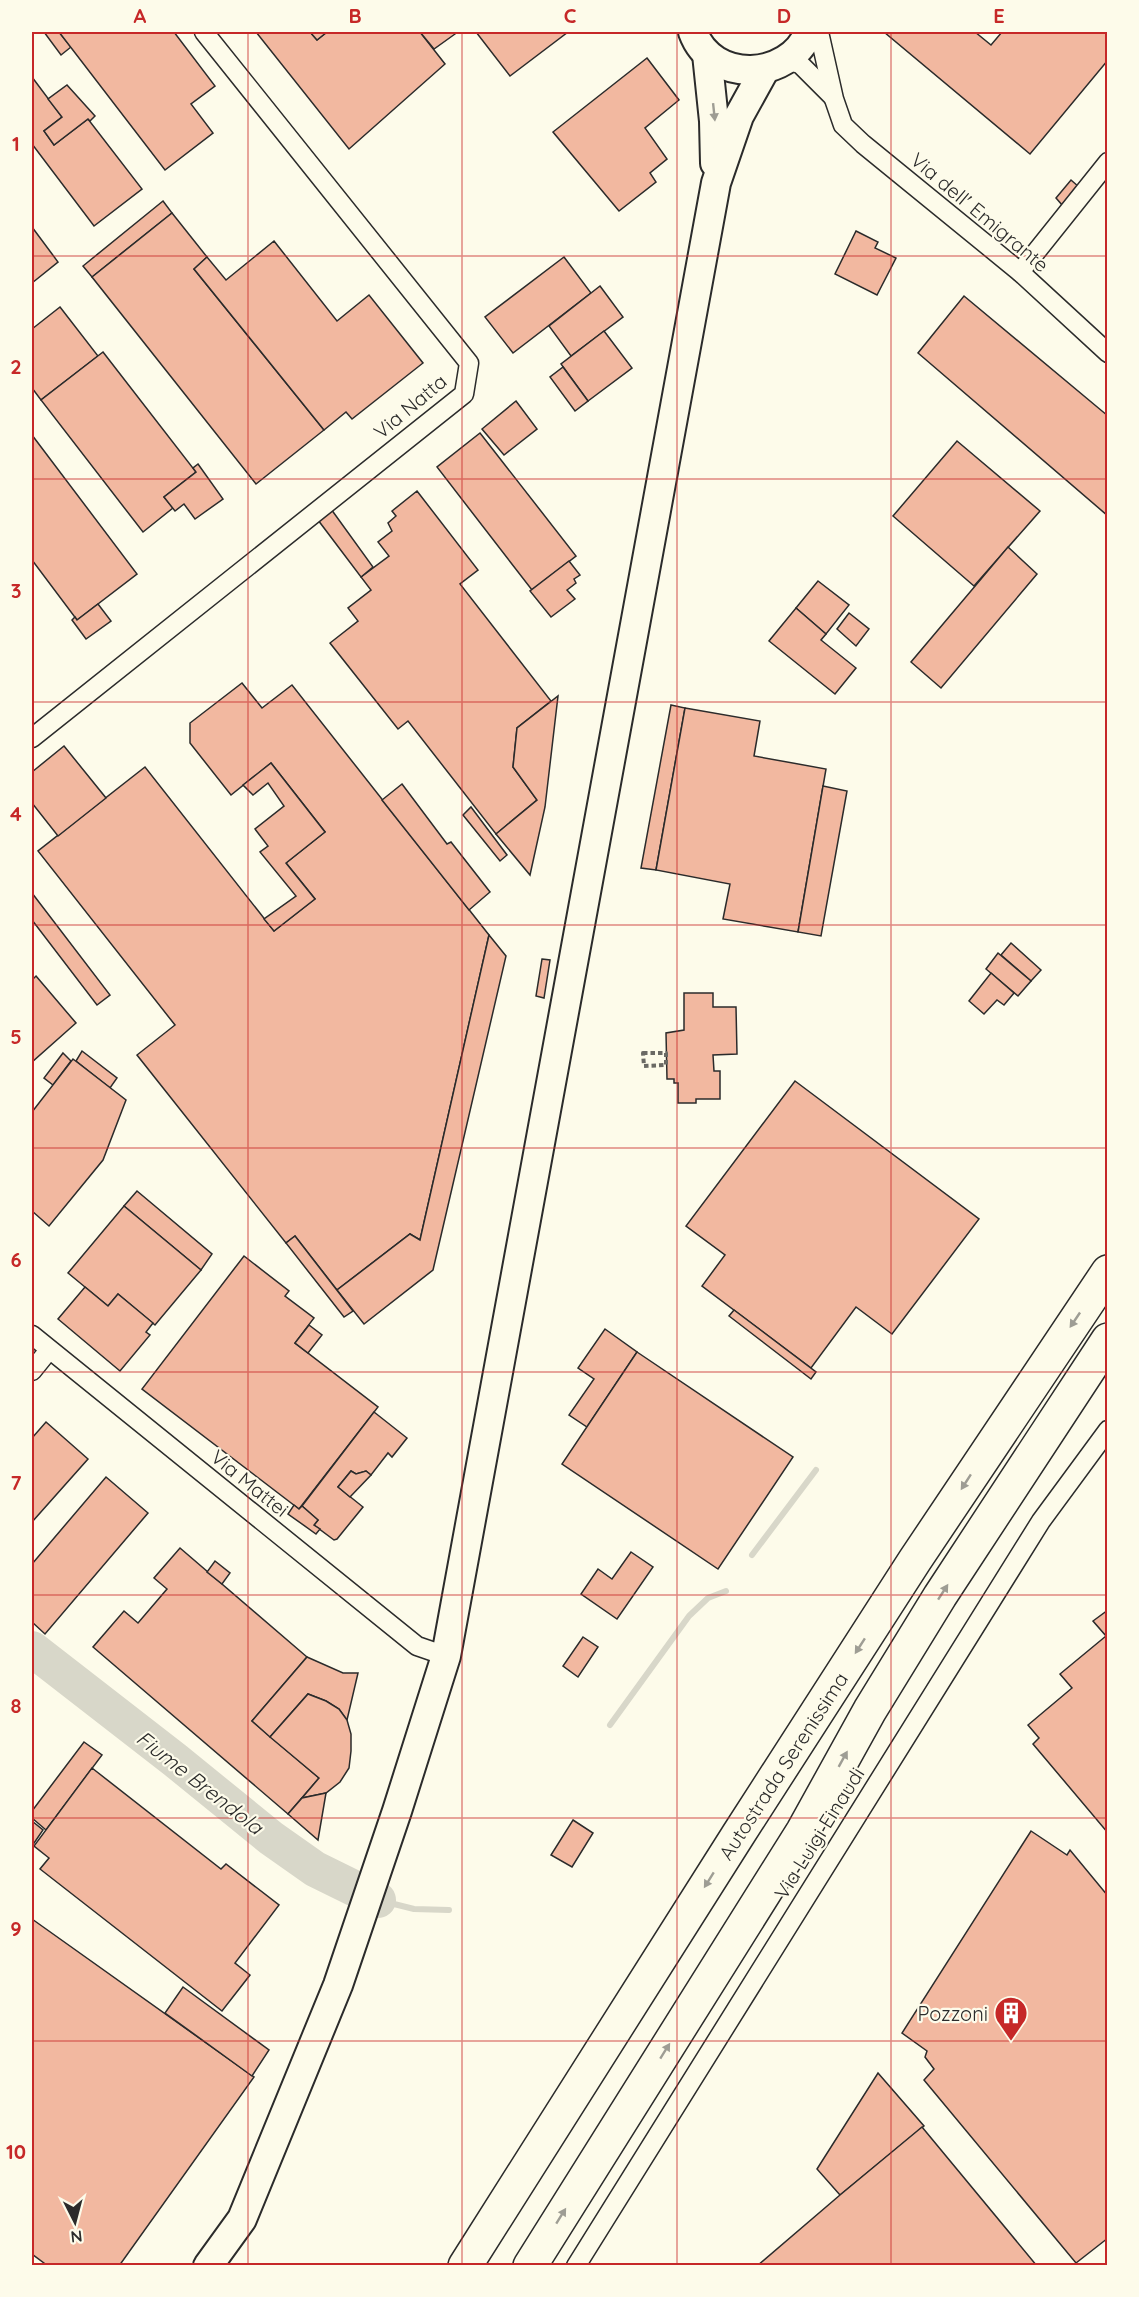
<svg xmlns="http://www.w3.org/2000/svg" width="1139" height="2297" viewBox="0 0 1139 2297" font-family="Quicksand,sans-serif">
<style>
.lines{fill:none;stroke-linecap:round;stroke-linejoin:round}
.stream{stroke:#d8d7c9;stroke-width:6}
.river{stroke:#d8d7c9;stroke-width:36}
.building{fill:#f2b8a0;stroke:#2b2b2b;stroke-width:1.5}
.street-casing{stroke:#2b2b2b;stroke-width:21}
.primary-casing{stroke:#2b2b2b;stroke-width:32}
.highway-casing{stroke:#2b2b2b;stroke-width:36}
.path{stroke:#6a6964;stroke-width:4;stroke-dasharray:4.5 3;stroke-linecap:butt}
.street{stroke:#fdfbea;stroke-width:18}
.primary{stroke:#fdfbea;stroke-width:28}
.highway{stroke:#fdfbea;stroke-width:33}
.oneway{fill:#9e9d94}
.grid{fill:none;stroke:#c62828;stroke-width:1.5;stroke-opacity:0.55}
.labels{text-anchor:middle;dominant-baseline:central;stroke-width:4.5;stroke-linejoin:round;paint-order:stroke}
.street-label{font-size:20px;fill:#2b2b2b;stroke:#fdfbea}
.poi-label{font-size:20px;fill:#2b2b2b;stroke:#fdfbea;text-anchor:end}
.water-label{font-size:21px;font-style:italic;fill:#2b2b2b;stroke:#fdfbea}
.neatline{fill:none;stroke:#c62828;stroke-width:2}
.grid-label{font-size:20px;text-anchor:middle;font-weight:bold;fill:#c62828}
</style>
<rect width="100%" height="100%" fill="#fdfbea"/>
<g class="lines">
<g class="stream">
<path d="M752 1555 816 1470"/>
<path d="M610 1725 689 1616 708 1598 726 1591"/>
<path d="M378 1900 414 1909 449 1910"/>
</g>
<path class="river" d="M32 1649 175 1760 271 1838 315 1869 378 1900"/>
</g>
<g class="building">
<path d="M44 32H59L71 47 61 55Z"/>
<path d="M59 32H174L215 86 191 104 213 133 165 170Z"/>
<path d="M256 32H310L317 40 327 32H420L445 64 349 149Z"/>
<path d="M310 32H327L317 40Z"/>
<path d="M420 32H453L455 34 434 49Z"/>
<path d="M476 32H568L510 76Z"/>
<path d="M884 32H975L991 45 1002 32H1108V60L1030 154Z"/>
<path d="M647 58 679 100 645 128 667 159 650 173 656 182 619 211 553 132Z"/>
<path d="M32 77 62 117 44 131 54 145 88 119 142 189 94 226 32 144Z"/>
<path d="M67 85 95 116 90 121 88 119 54 145 44 131 62 117 48 99Z"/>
<path d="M1071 180 1079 187 1063 206 1056 198Z"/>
<path d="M163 201 172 213 92 277 83 266Z"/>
<path d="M172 213 207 257 194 269 324 430 256 484 92 277Z"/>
<path d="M32 227 58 262 32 283Z"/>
<path d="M856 231 878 242 875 248 896 258 877 295 835 274Z"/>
<path d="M274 241 337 321 369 295 423 363 352 419 346 412 324 430 194 269 207 257 226 280Z"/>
<path d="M564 257 591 293 513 353 485 317Z"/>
<path d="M600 286 623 317 571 356 549 326Z"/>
<path d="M964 296 1108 416V516L918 353Z"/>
<path d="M60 307 98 356 41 400 32 388V329Z"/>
<path d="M604 331 632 368 588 401 561 364Z"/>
<path d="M103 352 196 472 164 497 173 508 143 532 41 400Z"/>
<path d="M563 367 588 401 575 411 550 377Z"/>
<path d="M516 401 537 429 504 455 482 429Z"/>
<path d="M480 433 576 556 532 590 437 467Z"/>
<path d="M32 435 137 574 77 620 32 560Z"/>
<path d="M957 441 1040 511 974 586 893 516Z"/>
<path d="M198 464 223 499 195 519 184 504 175 511 164 497 196 472 193 468Z"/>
<path d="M417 491 478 570 460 584 551 701 517 728 513 767 537 800 496 834 408 721 398 729 330 643 358 621 348 608 371 590 361 577 389 556 378 542 392 531 388 523 396 516 392 511Z"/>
<path d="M331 509 373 567 361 577 318 520Z"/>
<path d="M1008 547 1037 574 941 688 911 662Z"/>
<path d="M569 561 580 575 574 579 576 583 567 590 575 599 551 617 530 591Z"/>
<path d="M818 581 849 605 826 634 796 608Z"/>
<path d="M98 604 111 621 86 639 72 620 75 617 77 620Z"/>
<path d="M796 608 826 634 821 640 856 668 835 694 769 641Z"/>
<path d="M849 613 869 629 856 646 837 629Z"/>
<path d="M242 683 262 708 292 685 489 935 420 1240 410 1234 337 1290 295 1236 286 1243 137 1055 175 1025 38 851 145 767 274 931 315 899 286 863 325 832 271 763 231 795 190 743V723Z"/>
<path d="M558 696 545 807 530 875 496 834 537 800 513 767 517 728Z"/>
<path d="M671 705 685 708 656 870 641 868Z"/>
<path d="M685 708 760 721 754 756 826 769 798 932 723 919 730 884 656 870Z"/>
<path d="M64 746 106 798 58 836 32 803V772Z"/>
<path d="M271 763 325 832 286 863 315 899 274 931 264 919 296 896 260 852 268 846 255 829 284 806 268 783 253 795 243 785Z"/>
<path d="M402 784 447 844 451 842 490 892 469 910 382 800Z"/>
<path d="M823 786 847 791 821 936 798 932Z"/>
<path d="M471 807 507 855 500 861 463 815Z"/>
<path d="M32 893 110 995 97 1005 32 920Z"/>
<path d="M489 935 506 956 433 1270 364 1324 337 1290 410 1234 420 1240Z"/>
<path d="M1011 943 1041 970 1031 981 1001 955Z"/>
<path d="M998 953 1031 981 1018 996 986 969Z"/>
<path d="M542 959 550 960 544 998 536 996Z"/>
<path d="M991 973 1014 993 1004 1005 997 1000 984 1014 969 1001Z"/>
<path d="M36 976 76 1023 32 1062V980Z"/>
<path d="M684 993H713V1007H736L737 1054 713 1055 714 1071H720V1099H696V1103H678V1083H674V1079H667L666 1033 684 1030Z"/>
<path d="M82 1051 117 1078 110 1088 76 1061Z"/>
<path d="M63 1053 71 1061 53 1085 44 1078Z"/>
<path d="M73 1059 126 1100 103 1160 49 1226 32 1211V1112Z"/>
<path d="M795 1081 979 1219 892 1334 856 1307 811 1368 702 1286 725 1255 686 1226Z"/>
<path d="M137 1191 212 1254 201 1270 124 1206Z"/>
<path d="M124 1206 201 1270 155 1325 118 1294 108 1306 68 1273Z"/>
<path d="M295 1236 353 1311 344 1317 286 1243Z"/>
<path d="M244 1256 289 1291 285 1296 314 1318 295 1343 378 1407 299 1509 142 1389Z"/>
<path d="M85 1287 108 1306 118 1294 153 1323 146 1332 150 1335 120 1371 58 1319Z"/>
<path d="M734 1310 816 1372 811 1379 729 1316Z"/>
<path d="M309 1325 322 1335 308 1353 295 1343Z"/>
<path d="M605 1329 637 1352 587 1427 569 1415 594 1379 578 1368Z"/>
<path d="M637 1352 793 1457 718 1569 562 1464Z"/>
<path d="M374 1412 407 1438 392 1457 388 1453 371 1475 366 1471 356 1474 351 1471 338 1487 363 1507 337 1539 334 1540 314 1525 318 1520 302 1506Z"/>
<path d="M46 1422 88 1459 32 1522V1438Z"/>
<path d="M351 1471 356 1474 366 1471 371 1475 350 1497 338 1487Z"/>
<path d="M106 1477 148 1513 45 1634 32 1622V1564Z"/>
<path d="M294 1505 299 1509 302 1506 318 1520 314 1525 320 1529 316 1534 288 1514Z"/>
<path d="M180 1548 307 1657 252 1721 319 1778 288 1814 93 1647 124 1611 138 1623 167 1589 154 1578Z"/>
<path d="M631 1552 653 1567 617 1619 581 1594 598 1569 612 1579Z"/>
<path d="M215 1561 230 1573 222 1584 207 1572Z"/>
<path d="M1108 1610V1833L1033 1744 1039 1738 1028 1725 1072 1688 1060 1674 1106 1636 1093 1621Z"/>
<path d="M583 1637 598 1647 578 1677 563 1666Z"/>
<path d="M307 1657 343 1673H358L347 1720 339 1709 326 1701 308 1694 270 1737 252 1721Z"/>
<path d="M308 1694 326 1701 339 1709 347 1720 351 1734V1751L349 1768 340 1782 326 1793 302 1798 319 1778 270 1737Z"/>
<path d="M84 1742 102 1755 46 1830 32 1818V1811Z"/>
<path d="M92 1768 221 1869 226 1864 279 1905 235 1963 250 1975 222 2011 40 1869 49 1858 34 1846Z"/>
<path d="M326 1793 318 1840 288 1814 302 1798Z"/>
<path d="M573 1820 593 1833 572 1867 551 1855Z"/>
<path d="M32 1821 43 1830 32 1846Z"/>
<path d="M1031 1831 1067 1855 1070 1850 1108 1896V2238L1076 2263 924 2080 934 2069 925 2057 927 2051 902 2033Z"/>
<path d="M32 1919 254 2077 119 2266H48L32 2254Z"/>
<path d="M183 1987 269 2050 252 2076 165 2013Z"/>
<path d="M878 2073 924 2126 840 2195 817 2169Z"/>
<path d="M922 2127 1037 2266H757L840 2195Z"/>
</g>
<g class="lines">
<g class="street-casing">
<g id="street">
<path d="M819 32 834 99 843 125 863 144 1020 272 1108 353"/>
<path d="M786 60 800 64 833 97"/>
<path d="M1020 272 1108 162"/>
<path d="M32 738 464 394 469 363 204 32"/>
<path d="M32 1335 417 1646 446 1656"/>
<path d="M32 1371 49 1350"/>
<path d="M576 2266 1041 1521 1108 1430"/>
</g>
</g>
<g class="primary-casing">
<g id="primary">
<path d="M693 32C712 84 789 81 809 32"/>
<path d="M707 54 714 121 715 163"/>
<path d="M208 2266 242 2219 338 1985 397 1811 446 1656 716 183 739 116 765 69"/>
</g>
</g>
<g class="highway-casing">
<g id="highway">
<path d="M465 2266 738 1835 915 1560 1108 1272"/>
<path d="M530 2266 803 1831 870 1710 940 1596 1108 1340"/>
</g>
</g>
<path class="path" d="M643 1053H666V1065L644 1066Z"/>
<use href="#street" class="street"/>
<use href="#primary" class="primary"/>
<use href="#highway" class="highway"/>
</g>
<defs><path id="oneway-solid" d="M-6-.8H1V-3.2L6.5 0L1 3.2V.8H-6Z" transform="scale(1.5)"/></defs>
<g class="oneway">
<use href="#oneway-solid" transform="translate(714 112) rotate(84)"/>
<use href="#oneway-solid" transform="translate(1075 1320) rotate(124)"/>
<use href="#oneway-solid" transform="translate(966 1482) rotate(123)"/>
<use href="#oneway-solid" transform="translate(943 1592) rotate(-57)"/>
<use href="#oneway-solid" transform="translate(860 1646) rotate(123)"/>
<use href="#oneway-solid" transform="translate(843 1759) rotate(-61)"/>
<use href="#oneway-solid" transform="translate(709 1880) rotate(122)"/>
<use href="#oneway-solid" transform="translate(665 2051) rotate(-58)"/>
<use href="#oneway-solid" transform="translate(561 2216) rotate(-58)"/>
</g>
<path class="grid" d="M248 32V2266M462 32V2266M677 32V2266M891 32V2266M32 256H1108M32 479H1108M32 702H1108M32 925H1108M32 1148H1108M32 1372H1108M32 1595H1108M32 1818H1108M32 2041H1108"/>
<defs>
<g id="building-pin" transform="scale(1.725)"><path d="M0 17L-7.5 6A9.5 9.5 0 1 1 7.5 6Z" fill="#c62828" stroke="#fdfbea"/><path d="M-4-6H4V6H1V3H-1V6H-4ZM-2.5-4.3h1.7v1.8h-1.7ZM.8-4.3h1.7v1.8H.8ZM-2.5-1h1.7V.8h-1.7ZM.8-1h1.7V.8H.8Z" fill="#fff"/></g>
</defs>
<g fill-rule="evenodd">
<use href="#building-pin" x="1011" y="2013"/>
</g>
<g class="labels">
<g class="street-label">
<text transform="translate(980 212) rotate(40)">Via dell' Emigrante</text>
<text transform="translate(410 406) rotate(-40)">Via Natta</text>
<text transform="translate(250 1483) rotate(39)">Via Mattei</text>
<text transform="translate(783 1766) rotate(-57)">Autostrada Serenissima</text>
<text transform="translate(819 1833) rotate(-58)">Via Luigi Einaudi</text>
</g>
<g class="poi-label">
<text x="988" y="2013">Pozzoni</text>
</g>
<g class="water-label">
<text transform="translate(200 1782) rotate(38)">Fiume Brendola</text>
</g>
</g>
<rect width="1139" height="2297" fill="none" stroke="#fdfbea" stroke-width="66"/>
<g transform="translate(75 2222) rotate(174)" stroke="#fdfbea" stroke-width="4.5" paint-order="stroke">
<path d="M0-4.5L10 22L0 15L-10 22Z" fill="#2b2b2b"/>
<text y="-9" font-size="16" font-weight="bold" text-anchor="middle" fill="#2b2b2b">N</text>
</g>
<rect x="33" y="33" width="1073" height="2231" class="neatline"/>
<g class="grid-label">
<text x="140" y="23">A</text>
<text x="355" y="23">B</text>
<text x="570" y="23">C</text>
<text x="784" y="23">D</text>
<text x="999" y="23">E</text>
<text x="16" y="151">1</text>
<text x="16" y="374">2</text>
<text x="16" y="598">3</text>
<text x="16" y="821">4</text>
<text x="16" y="1044">5</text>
<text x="16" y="1267">6</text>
<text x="16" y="1490">7</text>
<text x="16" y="1713">8</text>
<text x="16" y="1936">9</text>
<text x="16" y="2159">10</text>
</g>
</svg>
